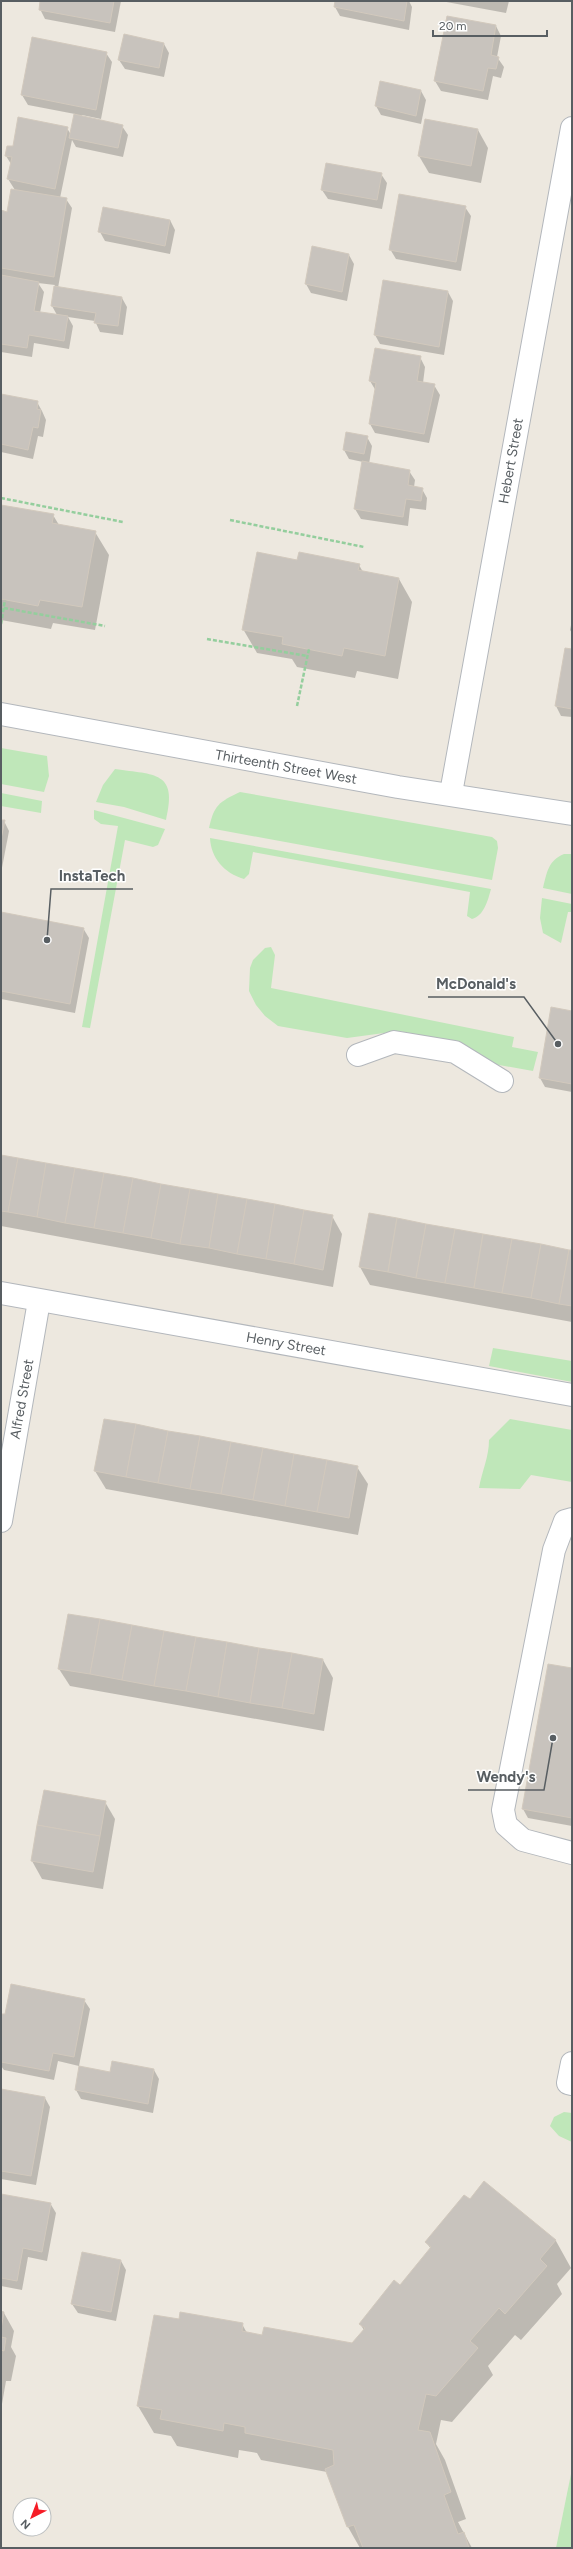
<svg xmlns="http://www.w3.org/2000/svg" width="573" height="2549" viewBox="0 0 573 2549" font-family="Figtree,sans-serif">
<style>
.green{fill:#bfe7b9}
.shadow{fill:#0003;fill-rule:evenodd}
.building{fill:#c8c3bd;stroke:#d2c9bd}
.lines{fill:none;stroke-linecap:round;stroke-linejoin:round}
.minor-casing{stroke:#b3b7bc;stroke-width:24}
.path{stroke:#94ce9d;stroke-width:2.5;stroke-dasharray:4 2;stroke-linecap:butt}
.minor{stroke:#fff;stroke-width:22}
.labels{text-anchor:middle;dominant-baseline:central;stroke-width:3;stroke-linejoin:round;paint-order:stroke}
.street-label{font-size:14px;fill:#585e62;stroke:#fff}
.leader{fill:none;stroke:#585e62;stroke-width:1.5}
.callout-dot{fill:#585e62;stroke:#fff;stroke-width:1.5}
.callout-label{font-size:15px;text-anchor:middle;font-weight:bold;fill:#585e62;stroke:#fff;stroke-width:3;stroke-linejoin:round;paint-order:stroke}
</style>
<rect width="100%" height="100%" fill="#ede8df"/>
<g class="green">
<path d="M1 748 47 756 49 776 44 792 1 784Z"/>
<path d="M115 769C155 775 178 771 166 820L124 807 96 802 103 785Z"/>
<path d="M240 792 492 837 497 841 498 848 492 880 209 828C214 805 219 802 240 792Z"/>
<path d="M1 793 42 801 41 813 1 806Z"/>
<path d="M94 810 165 829 158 845 153 847 125 840 90 1028 82 1027 118 826 101 824 94 819Z"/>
<path d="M210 838 491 889C488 900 484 916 472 919L467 916 470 892 253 852 249 874 244 879C224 873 211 858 210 838Z"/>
<path d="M564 854H572V894L543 888C547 872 548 861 564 854Z"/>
<path d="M542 898 572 904V912H568L561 943 543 933 540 918Z"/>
<path d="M271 947 275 955 271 988 514 1037 512 1047 538 1052 533 1071 488 1063 458 1043 399 1031 347 1038 278 1026 265 1016 256 1005 249 991 250 968 253 960 265 948Z"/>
<path d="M493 1348 572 1361V1382L489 1366Z"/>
<path d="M510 1419 572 1430V1482L531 1475 520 1489 479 1488C482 1471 489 1457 489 1440Z"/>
<path d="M564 2112 572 2113V2142L559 2136 550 2126 554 2117Z"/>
<path d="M572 2469V2548H556Z"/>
</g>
<g class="shadow">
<path d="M41 1H121L115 32 45 19 40 9Z"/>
<path d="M336 1H409L412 7 409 30 340 16 335 7Z"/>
<path d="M441 1H509L506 13Z"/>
<path d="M496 26 501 36 497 57 504 67 501 78 493 76 488 100 441 91 435 81Z"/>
<path d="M164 44 169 53 164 77 125 69 119 60Z"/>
<path d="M106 53 112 62 101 119 82 115 81 117 122 126 128 135 123 157 76 147 72 140 60 198 66 199 72 208 58 288 122 298 127 307 123 335 100 332 95 321 68 317 73 326 69 349 34 343 32 357 1 352V211L8 213 15 190 8 179 11 164 6 156 13 148 67 128 71 135 75 114 28 105 22 95ZM38 283 55 285 52 306 57 315 40 313 44 292Z"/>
<path d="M421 91 426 100 421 124 381 115 376 106Z"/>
<path d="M478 130 488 148 481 183 429 173 419 156Z"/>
<path d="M381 174 387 183 382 209 328 199 322 190Z"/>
<path d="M465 207 471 216 461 271 396 259 390 249Z"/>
<path d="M170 220 175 230 170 254 105 241 100 232Z"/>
<path d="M349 255 354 264 347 301 311 293 306 284Z"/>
<path d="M448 292 453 301 444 355 380 344 375 335Z"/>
<path d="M420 357 425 367 423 383 434 385 440 395 429 443 375 433 370 424 376 391 370 381Z"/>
<path d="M1 395 37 402 42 411 46 420 43 437 38 436 33 459 1 452Z"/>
<path d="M367 437 372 446 369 464 409 471 415 480 414 487 422 489 427 498 426 510 410 508 408 526 361 519 355 509 363 462 349 459 344 450Z"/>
<path d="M1 506 53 515 59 525 95 532 109 555 95 630 53 623 51 629 1 620Z"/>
<path d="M298 561 359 565 363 572 399 579 412 602 398 679 357 671 355 678 297 667 292 659 257 653 243 629Z"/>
<path d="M572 620V633L570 630Z"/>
<path d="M566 649 572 650V717L561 716 556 706Z"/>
<path d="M1 821H4L9 831 1 873Z"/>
<path d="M1 913 83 928 89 938 75 1013 1 999Z"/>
<path d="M572 1012V1092L545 1087 540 1078Z"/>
<path d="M1 1156 332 1216 342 1234 333 1287 1 1226Z"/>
<path d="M572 1251V1322L370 1285 360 1267Z"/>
<path d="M357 1467 368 1484 358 1535 106 1489 95 1471Z"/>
<path d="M323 1660 333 1678 324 1731 70 1686 59 1669Z"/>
<path d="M572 1669V1826L528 1818 523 1809Z"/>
<path d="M105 1802 115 1819 103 1889 42 1879 32 1861Z"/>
<path d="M84 2000 90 2009 79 2066 58 2061 54 2080 4 2070 1 2066V2015Z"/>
<path d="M154 2070 159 2079 153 2113 81 2099 76 2090 111 2073Z"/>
<path d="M1 2090 45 2098 50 2107 36 2185 1 2179Z"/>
<path d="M484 2182 556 2241 571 2268 557 2284 562 2294 521 2340 515 2335 488 2366 493 2375 452 2422 441 2420 436 2444 445 2460 466 2519 458 2522 472 2548H360L348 2527 327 2472 261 2460 257 2453 239 2450 238 2458 177 2446 171 2436 154 2433 138 2406 180 2320 242 2324 247 2333 263 2336 353 2344 364 2330 360 2324 400 2287 431 2249 426 2242 470 2201Z"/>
<path d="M1 2195 50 2203 56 2213 47 2261 28 2257 22 2290 1 2286Z"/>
<path d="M121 2261 126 2270 116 2321 78 2313 72 2304Z"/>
<path d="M1 2313H4L14 2331 11 2347 16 2356 11 2381H6L2 2404Z"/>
</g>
<g class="building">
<path d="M40 1H114L110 23 39 10Z"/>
<path d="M335 1H407L404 21 334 7Z"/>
<path d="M447 16 496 25 491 55 499 57 496 69 488 68 483 91 434 81Z"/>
<path d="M124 34 164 43 159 68 118 60Z"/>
<path d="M32 37 107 52 96 110 21 95Z"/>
<path d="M380 81 421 90 416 116 375 106Z"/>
<path d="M74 114 123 125 118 148 69 138Z"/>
<path d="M18 117 68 127 55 189 7 179 12 157 5 156 7 146H13Z"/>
<path d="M425 119 478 129 471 166 418 156Z"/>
<path d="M326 163 382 173 377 200 321 190Z"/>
<path d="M11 189 67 198 54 277 1 268V210L7 212Z"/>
<path d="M399 194 466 206 456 262 389 250Z"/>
<path d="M103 207 170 220 165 246 98 232Z"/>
<path d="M312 246 349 254 342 292 305 284Z"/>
<path d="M1 275 39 282 34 311 68 316 64 341 29 335 27 348 1 344Z"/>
<path d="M383 280 448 291 439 347 374 335Z"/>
<path d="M54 286 122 297 118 326 94 323 96 313 51 306Z"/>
<path d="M375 348 421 356 417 381 435 384 424 434 369 424 376 383 369 381Z"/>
<path d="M1 394 38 401 37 409 41 410 38 428 33 427 28 450 1 444Z"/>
<path d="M346 432 368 436 364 454 343 450Z"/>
<path d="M362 461 410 470 408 485 423 488 421 501 406 499 403 517 354 509Z"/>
<path d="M1 505 54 514 52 523 96 531 82 607 40 600 38 606 1 599Z"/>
<path d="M257 552 297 560 299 552 360 564 358 570 399 578 385 656 344 648 342 656 282 644 283 637 242 630Z"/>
<path d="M565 648 572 649V709L555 706Z"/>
<path d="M1 820H5L1 839Z"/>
<path d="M1 912 84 928 70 1004 1 991Z"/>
<path d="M551 1007 572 1011V1084L539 1078Z"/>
<path d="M1 1155 18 1158 8 1212 1 1211Z"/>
<path d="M18 1158 46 1163 37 1217 8 1212Z"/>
<path d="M46 1163 75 1168 65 1223 37 1217Z"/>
<path d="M75 1168 104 1173 94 1228 65 1223Z"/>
<path d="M104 1173 133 1178 123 1233 94 1228Z"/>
<path d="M133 1178 161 1184 151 1238 123 1233Z"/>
<path d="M161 1184 190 1189 180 1244 151 1238Z"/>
<path d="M190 1189 218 1194 209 1248 180 1244Z"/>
<path d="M218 1194 247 1199 237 1254 209 1248Z"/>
<path d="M247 1199 275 1204 266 1259 237 1254Z"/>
<path d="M275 1204 304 1210 294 1264 266 1259Z"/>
<path d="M304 1210 333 1215 323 1270 294 1264Z"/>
<path d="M369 1213 397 1218 388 1272 359 1267Z"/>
<path d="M397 1218 426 1224 416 1278 388 1272Z"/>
<path d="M426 1224 455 1229 445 1283 416 1278Z"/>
<path d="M455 1229 483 1234 474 1288 445 1283Z"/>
<path d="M483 1234 512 1239 502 1293 474 1288Z"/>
<path d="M512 1239 541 1244 531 1298 502 1293Z"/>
<path d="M541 1244 569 1250 559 1304 531 1298Z"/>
<path d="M569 1250H572V1306L559 1304Z"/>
<path d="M104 1419 136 1424 126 1477 94 1471Z"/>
<path d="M136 1424 168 1431 158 1483 126 1477Z"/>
<path d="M168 1431 200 1436 190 1489 158 1483Z"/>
<path d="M200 1436 231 1442 221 1494 190 1489Z"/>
<path d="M231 1442 263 1448 253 1500 221 1494Z"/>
<path d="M263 1448 294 1454 285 1506 253 1500Z"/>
<path d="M294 1454 327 1460 317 1512 285 1506Z"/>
<path d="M327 1460 358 1466 349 1518 317 1512Z"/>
<path d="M68 1614 100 1619 90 1674 58 1669Z"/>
<path d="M100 1619 132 1625 122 1680 90 1674Z"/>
<path d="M132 1625 164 1631 154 1686 122 1680Z"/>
<path d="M164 1631 196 1637 186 1691 154 1686Z"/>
<path d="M196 1637 227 1642 218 1697 186 1691Z"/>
<path d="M227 1642 259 1648 250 1703 218 1697Z"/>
<path d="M259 1648 292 1653 282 1708 250 1703Z"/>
<path d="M292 1653 323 1659 314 1714 282 1708Z"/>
<path d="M548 1664 572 1668V1818L522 1809Z"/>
<path d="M44 1790 106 1801 100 1836 37 1825Z"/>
<path d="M37 1825 100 1836 93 1872 31 1861Z"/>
<path d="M11 1984 85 1999 74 2057 53 2053 49 2071 1 2062V2014H5Z"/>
<path d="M112 2061 154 2069 148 2104 75 2090 79 2066 110 2072Z"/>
<path d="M1 2089 45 2097 31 2176 1 2171Z"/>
<path d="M484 2181 556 2240 540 2259 547 2266 505 2314 499 2308 470 2341 478 2348 436 2396 426 2394 418 2430 430 2432 451 2492 444 2495 458 2534 464 2532 469 2548H363L354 2525 347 2527 325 2469 334 2465 333 2450 245 2433V2427L224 2423 223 2431 160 2419 162 2410 137 2406 154 2315 179 2319 180 2312 243 2323 242 2331 262 2335 264 2327 352 2343 365 2328 359 2324 394 2280 400 2285 431 2247 425 2242 464 2195 470 2199Z"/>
<path d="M1 2194 51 2203 42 2252 23 2248 17 2281 1 2278Z"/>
<path d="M82 2252 121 2260 111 2312 71 2304Z"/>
<path d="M1 2311 4 2312 1 2329Z"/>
<path d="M1 2337 6 2338 4 2351 1 2350Z"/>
</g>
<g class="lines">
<g class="minor-casing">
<g id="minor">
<path d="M1 714 398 787 572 814"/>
<path d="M451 793 572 128"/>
<path d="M358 1055 394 1042 455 1052 502 1081"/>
<path d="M1 1293 572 1395"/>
<path d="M572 1519 565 1521 554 1550 503 1810 506 1825 523 1840 572 1853"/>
<path d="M1 1521 39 1301"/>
<path d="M572 2063 568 2083 572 2084"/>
</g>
</g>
<g class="path">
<path d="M1 498 123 522"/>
<path d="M230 520 364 547"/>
<path d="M4 608 105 626"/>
<path d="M1 624 5 600"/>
<path d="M207 639 307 656"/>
<path d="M297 706 309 649"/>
</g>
<use href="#minor" class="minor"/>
</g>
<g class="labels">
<g class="street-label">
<text transform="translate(511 461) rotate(-80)">Hebert Street</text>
<text transform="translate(286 767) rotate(10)">Thirteenth Street West</text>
<text transform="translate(286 1344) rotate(10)">Henry Street</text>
<text transform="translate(22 1399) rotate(-80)">Alfred Street</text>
</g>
</g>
<path class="leader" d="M47 940L51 889H133M558 1044L524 997H428M553 1738L544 1790H468"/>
<g class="callout-dot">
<circle cx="47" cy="940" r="4"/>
<circle cx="558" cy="1044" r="4"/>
<circle cx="553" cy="1738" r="4"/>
</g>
<g class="callout-label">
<text x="92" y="881">InstaTech</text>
<text x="476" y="989">McDonald's</text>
<text x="506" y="1782">Wendy's</text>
</g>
<rect width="573" height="2549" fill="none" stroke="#585e62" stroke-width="4"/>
<g transform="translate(32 2517) rotate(222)"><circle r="19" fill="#ffffff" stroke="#bcbfc0"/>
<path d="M0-3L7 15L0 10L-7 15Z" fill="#f61c26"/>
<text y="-6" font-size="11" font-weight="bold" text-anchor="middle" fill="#585e62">N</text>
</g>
<path d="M433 30v6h114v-6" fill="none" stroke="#585e62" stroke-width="2"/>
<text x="439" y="30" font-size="12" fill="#585e62" stroke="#ffffff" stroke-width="3" paint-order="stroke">20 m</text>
</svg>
